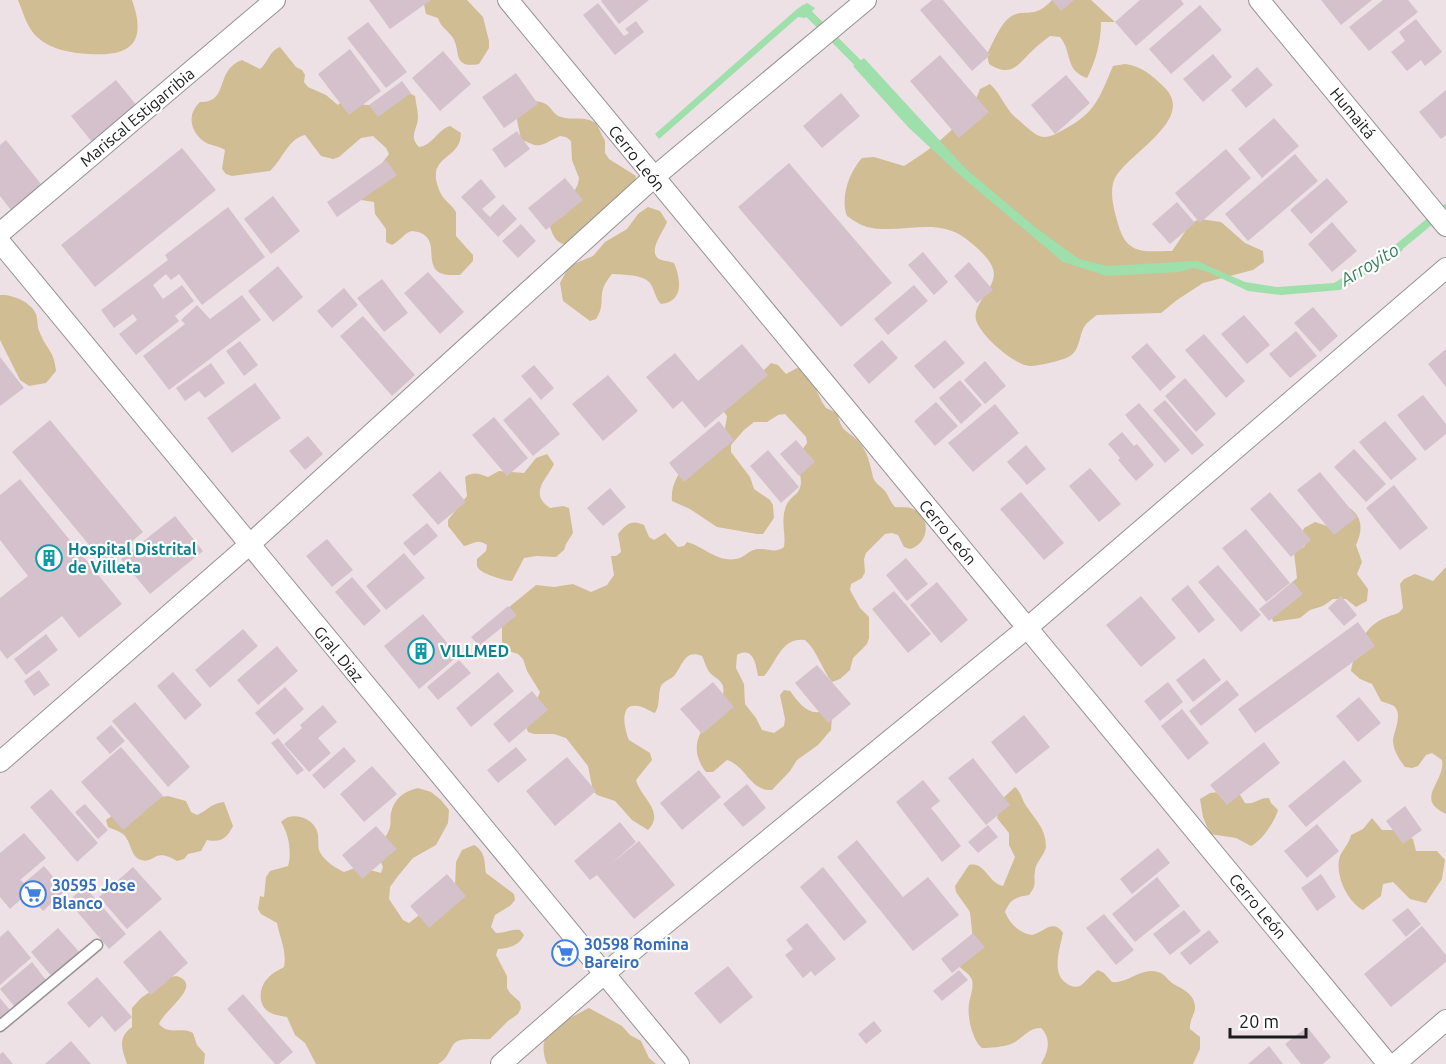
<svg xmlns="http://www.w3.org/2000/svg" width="1446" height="1064" viewBox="0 0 1446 1064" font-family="Ubuntu,sans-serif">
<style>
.forest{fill:#d0bd93}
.water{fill:#9edfac}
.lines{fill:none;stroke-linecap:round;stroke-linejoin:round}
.stream{stroke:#9edfac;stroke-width:8}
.building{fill:#d5c1cc}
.service-casing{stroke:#939393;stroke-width:13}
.minor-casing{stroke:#939393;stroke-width:22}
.service{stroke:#fff;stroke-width:10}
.minor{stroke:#fff;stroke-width:20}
.labels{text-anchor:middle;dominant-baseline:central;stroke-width:4.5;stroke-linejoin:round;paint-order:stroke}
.street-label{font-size:16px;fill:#1c1c1c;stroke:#fff}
.culture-label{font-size:16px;font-weight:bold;fill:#0d838f;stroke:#fff;text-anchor:start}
.shop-label{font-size:16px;font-weight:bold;fill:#366cbe;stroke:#fff;text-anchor:start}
.water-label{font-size:18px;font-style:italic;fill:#35805a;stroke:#fff}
</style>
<rect width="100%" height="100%" fill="#eee1e5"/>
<g class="forest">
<path d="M18 0H132C147 42 132 57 89 54 71 53 51 50 37 37 27 28 23 12 18 0Z"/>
<path d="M423 0H467L483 17 489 41V48L479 64C452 69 461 51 453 38 448 30 441 28 438 18L426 14Z"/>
<path d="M1052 0H1091L1115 22H1101C1101 41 1096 61 1087 78 1064 70 1073 53 1060 37L1050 36C1045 40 1039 44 1034 49 1019 63 1012 79 989 64L987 54C993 43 1000 24 1010 17 1025 7 1033 21 1052 0Z"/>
<path d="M280 47 296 67 302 70 305 75 304 82 308 87 326 95 339 106 338 104 350 100C372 111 382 103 398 87L415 96C416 103 418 111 418 117 418 129 408 136 419 147 433 145 437 130 450 126L461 133C461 162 422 154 441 194 444 200 452 205 456 212V236L473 255V261L460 275C453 275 443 276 437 271 426 260 438 241 421 233 419 232 414 231 412 231 404 233 399 242 392 245L386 242V229L375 214 374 202 355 199 389 154 386 148 373 136 361 138 339 157 333 159 321 156 305 135C289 138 282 160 270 171L232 176 226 174 222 169 225 150C218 145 209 146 202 140 189 129 188 113 200 102 230 103 214 70 242 60L260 69C269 62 268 52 280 47Z"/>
<path d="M1125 64C1141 66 1152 75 1164 87 1197 119 1129 152 1115 178 1108 192 1115 213 1119 227 1128 256 1146 251 1172 251L1191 223 1200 219 1221 222 1245 243 1263 251 1264 262 1253 270 1203 283 1177 300 1161 313 1097 315C1092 319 1087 322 1084 327 1079 336 1080 350 1070 356 1065 360 1038 366 1030 366 1015 366 980 335 976 320 972 302 999 287 993 269 990 258 974 245 965 238 935 216 901 235 867 227 860 225 853 220 847 216 840 198 849 172 862 158L874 157 904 166C933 148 969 121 980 89L990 84C1001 94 1005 108 1015 117 1022 123 1030 131 1037 135 1045 139 1052 136 1059 132 1095 114 1098 101 1113 66Z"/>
<path d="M532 101C553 101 549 113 561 117 573 121 581 115 596 123L605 141V153L609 159 636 176 635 182 620 193 616 205 595 217 569 244C554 246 552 231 547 219L572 196 578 184 579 178 572 160 571 141 566 137 560 136C540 145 542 150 521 139L517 120V111Z"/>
<path d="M648 207 660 211 667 222C664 231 647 251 659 259 663 261 669 261 674 263 681 279 684 302 661 304 655 298 655 290 650 283 643 274 623 275 612 274 594 295 608 301 596 319L590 321 563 301 560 283 569 266 593 256 605 242 627 229 638 214Z"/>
<path d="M0 295C12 294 31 302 36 314 38 320 37 327 40 333 46 349 54 350 56 371L46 383 29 386 20 380 0 340Z"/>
<path d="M771 363 778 365 786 374 797 368 803 369 811 379 822 402 826 408 837 413C843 435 846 428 859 442 868 452 870 465 873 477 875 484 881 486 885 491 889 496 890 502 895 507 902 508 909 506 915 510 932 519 928 544 910 549L904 547 898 535 892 533 885 534 866 553 864 559 865 572 862 578 851 584 850 590 860 608 869 617V638L867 644 853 658 850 670 840 679 832 682C822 670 817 650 805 640 781 637 777 662 764 676H758C756 664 753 646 737 655L736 668 744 684 745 704 756 718 762 730 774 733 784 726 785 719 780 695 784 690 790 691C798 702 809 717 823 711L832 717 831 730 818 745 797 760 790 771 772 790C750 791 746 766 727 760L713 772H706C676 733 729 713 723 686 721 680 714 677 710 673 706 668 705 662 702 656 684 649 683 666 674 676 668 681 662 681 660 689 658 698 660 705 655 713 649 711 643 706 637 706 618 703 625 731 629 740L650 753 652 760 636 780C640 797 666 812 648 830L632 820 615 801 597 795 593 791 588 766 566 738 554 734H534L528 732 526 726 540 692 527 671 523 659 518 654 506 650 502 645V613L536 585 554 587 573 584 591 592 607 585 614 575 611 556H616L621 552 618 534C626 524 632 519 644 525L649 537 654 540 665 533 678 547 684 546 687 542C705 547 716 562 736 559 744 558 749 550 757 549 768 548 774 554 784 547 786 533 781 524 785 509 787 502 791 498 796 494 806 485 798 469 796 458L807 443 806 437 785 414 778 415 767 422H754L744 430 731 445V452L750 477 754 489 770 500 773 505 774 518 763 534H757L717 527 690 509 672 501C669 469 705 448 725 428L727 416 723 411Z"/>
<path d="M547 454 554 464C547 479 528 493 550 508L563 506 569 508 573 533 566 544 564 550 556 557 536 556 524 558 512 581C505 581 483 574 479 569 476 566 477 564 477 559L486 551 487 545C477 538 474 544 464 546L448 526V520L467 496 465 477C474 471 479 474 488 477L499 471 524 473 536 458Z"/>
<path d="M1348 507C1363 516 1363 530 1356 545L1362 562 1357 574 1368 589 1367 601 1356 607 1346 599H1333L1323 606 1310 610 1300 618 1273 622C1266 597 1281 593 1297 578L1294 553 1305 546 1302 534 1304 528 1315 522 1327 526Z"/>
<path d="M1446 567V814C1413 799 1446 782 1442 760L1432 753 1426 755 1418 766 1412 768 1405 767C1399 759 1393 750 1393 740 1394 731 1403 714 1394 706 1391 704 1385 703 1381 701L1372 684 1360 679 1351 671C1355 650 1364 625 1387 617 1394 614 1398 615 1403 608L1400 584 1404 579 1415 574 1433 581Z"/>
<path d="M1015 787C1021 792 1021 797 1025 804 1034 819 1046 827 1046 847 1044 856 1035 863 1035 871 1033 883 1038 883 1029 895 1016 897 1010 899 1005 912 1010 924 1019 933 1032 935 1044 932 1053 918 1063 933 1060 948 1051 973 1066 983 1070 986 1075 988 1080 986 1086 982 1091 974 1098 970L1104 973 1112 982C1129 984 1140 967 1158 972 1166 974 1169 983 1177 986 1185 990 1194 995 1195 1006 1196 1014 1189 1019 1190 1029L1200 1037V1049L1193 1064H1041C1048 1052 1052 1039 1041 1028 1027 1028 1023 1039 1011 1044 1003 1047 990 1048 982 1048 972 1040 967 1016 969 1004 970 997 974 987 972 980 970 973 960 969 956 963L972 938V931L970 912 956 892 955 886 969 865C985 861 988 883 1003 886L1015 857 1009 845V833L997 818 1001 800Z"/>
<path d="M418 788 431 792 441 800 449 810 448 823 436 845 413 858 398 876 390 887 389 899 403 920 409 923 455 887 456 862 462 850 474 845C486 852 484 861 486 873L514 894 515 900 511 905 495 915 491 927 496 933C505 933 511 929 520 930L524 935C519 946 509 948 498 949L496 955 507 976V988L510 993 520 1002 521 1008 518 1014 508 1021 490 1039C480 1040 458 1036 453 1045 448 1053 447 1059 438 1064H316L305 1043 295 1035 287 1017C281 1016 274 1015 269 1012 257 1005 259 986 268 978 272 973 279 970 284 967 287 951 280 939 277 923L261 914 258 909 260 896 264 897 266 877 270 871 288 866C292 853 289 834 281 822 291 811 312 817 317 831 320 839 316 847 321 854 327 863 336 868 344 872 368 863 358 868 381 873L383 867C372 842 384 846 390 827 391 823 390 817 391 813 394 798 405 791 418 788Z"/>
<path d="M1237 790 1245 803C1254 805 1260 797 1269 798L1271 803 1278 810C1275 821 1262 841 1251 846L1236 838 1210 834 1203 817 1200 799 1210 793Z"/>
<path d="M168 796 186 801 191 812 197 815C207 811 211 803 224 802L233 826C227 838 221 843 207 840L201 851 188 854 184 859 177 861C153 847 156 864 141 860 131 857 131 843 125 836 121 831 114 830 108 827L106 820 116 813 155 798Z"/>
<path d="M1372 818 1382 830H1393L1413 839 1416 851H1437L1445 860 1442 879 1426 903 1410 899 1393 882 1383 884 1381 896 1363 910C1347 902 1334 873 1340 856 1343 849 1349 844 1351 835L1363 829Z"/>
<path d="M176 976C205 984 164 1010 159 1024 169 1036 181 1026 193 1033L197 1045 205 1054 204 1064H127C122 1049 117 1038 132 1027V1008L141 998 171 977Z"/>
<path d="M589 1008 622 1026 630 1035 641 1041 649 1058 656 1064H547C544 1057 542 1047 545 1039 548 1030 580 1012 589 1008Z"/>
</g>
<g class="water">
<path d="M807 3 815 8 805 18 798 17 659 139 655 134 797 9Z"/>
<path d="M864 58 966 169 1035 227 1079 259 1107 266 1197 261 1245 282 1277 287 1334 283 1399 243 1403 250 1340 290 1281 295 1248 291 1208 272 1193 268 1179 272 1107 276 1063 262 962 177 909 128 853 66Z"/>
</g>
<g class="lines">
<g class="stream">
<path d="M802 11 804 9 864 69"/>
<path d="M1394 251 1446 208"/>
</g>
</g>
<g class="building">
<path d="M369 0H431L390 29Z"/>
<path d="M602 0H649L619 24 601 1Z"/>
<path d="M932 0H943L990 55 972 71 920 10Z"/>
<path d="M1052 0H1074L1061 11Z"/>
<path d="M1140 0H1181L1184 4 1136 46 1115 22Z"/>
<path d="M1321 0H1372L1341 25Z"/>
<path d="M1383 0H1408L1418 12 1369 51 1349 27Z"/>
<path d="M598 3 624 36 629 33 625 29 636 21 644 32 615 55 583 15Z"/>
<path d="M1200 5 1222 30 1171 74 1149 49Z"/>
<path d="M1416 19 1442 52 1425 66 1421 60 1407 71 1391 52 1405 41 1399 32Z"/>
<path d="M368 22 407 72 386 88 347 38Z"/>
<path d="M350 49 381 91 349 115 318 74Z"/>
<path d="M443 51 471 84 440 111 412 78Z"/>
<path d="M1213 54 1232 77 1203 102 1183 79Z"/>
<path d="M940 55 989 112 959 138 910 81Z"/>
<path d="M1257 67 1273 85 1246 108 1231 90Z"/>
<path d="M516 73 538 104 504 128 482 97Z"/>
<path d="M1066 75 1090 103 1055 134 1031 105Z"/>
<path d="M116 80 137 106 92 142 71 116Z"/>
<path d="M402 81 411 93 378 117 369 105Z"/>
<path d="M1446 90V135L1441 139 1419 112Z"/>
<path d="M841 93 860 116 822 148 803 126Z"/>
<path d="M1274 118 1299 146 1262 178 1238 149Z"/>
<path d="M517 131 530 149 505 168 492 149Z"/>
<path d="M6 140 45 189 14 214 0 196V145Z"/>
<path d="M182 148 216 190 95 287 61 245Z"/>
<path d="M1226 149 1251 178 1200 223 1175 193Z"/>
<path d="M1295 154 1318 181 1248 241 1225 214Z"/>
<path d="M386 160 397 175 337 217 327 202Z"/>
<path d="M789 163 892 283 841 327 738 207Z"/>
<path d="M565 178 583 200 546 230 528 208Z"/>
<path d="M1327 178 1348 202 1311 234 1290 210Z"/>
<path d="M481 179 496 197 482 209 490 217 503 204 517 219 498 237 461 197Z"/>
<path d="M273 196 300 231 271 254 244 219Z"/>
<path d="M1177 202 1195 223 1170 244 1152 224Z"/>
<path d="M228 207 265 257 202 305 179 274 171 280 166 274 153 285 163 299 182 285 194 301 175 316 179 321 136 355 119 334 137 320 133 314 114 328 101 310 168 260 165 255Z"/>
<path d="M1332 222 1357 251 1332 272 1308 244Z"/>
<path d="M521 224 536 241 518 258 502 241Z"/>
<path d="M923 252 948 282 934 295 908 265Z"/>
<path d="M969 262 993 290 977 303 954 276Z"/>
<path d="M278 266 303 297 273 322 248 291Z"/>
<path d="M428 272 464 312 440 334 404 293Z"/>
<path d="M382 279 408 313 384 332 357 298Z"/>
<path d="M914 285 928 301 888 335 874 319Z"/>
<path d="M344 288 358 305 332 328 317 311Z"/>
<path d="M242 295 261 320 169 390 143 356 185 324 181 320 197 305 210 319Z"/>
<path d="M1313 307 1338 336 1320 352 1294 323Z"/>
<path d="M1244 315 1270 345 1247 364 1221 334Z"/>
<path d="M363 316 415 375 392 396 340 336Z"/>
<path d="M1296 331 1317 356 1290 378 1269 354Z"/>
<path d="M1204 334 1245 381 1226 398 1185 350Z"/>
<path d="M882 340 898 358 869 384 853 365Z"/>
<path d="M945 340 965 363 934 389 914 366Z"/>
<path d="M240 341 258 365 244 376 226 351Z"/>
<path d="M1147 343 1176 377 1160 391 1131 357Z"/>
<path d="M742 344 768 375 705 428 682 401 673 409 646 377 675 353 698 381Z"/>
<path d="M1446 349V387L1428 364Z"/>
<path d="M0 357 24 388 0 406Z"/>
<path d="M985 361 1006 386 985 404 964 380Z"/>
<path d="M211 363 225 383 205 398 199 391 185 401 176 388Z"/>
<path d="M534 365 554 388 541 400 521 376Z"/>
<path d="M608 375 638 411 603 441 572 404Z"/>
<path d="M1185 378 1216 414 1196 432 1165 396Z"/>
<path d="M960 380 982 405 961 424 939 398Z"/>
<path d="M255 383 281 418 232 453 207 418Z"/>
<path d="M1423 395 1446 424V434L1425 451 1397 415Z"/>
<path d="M530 397 560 434 533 456 503 420Z"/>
<path d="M1165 400 1204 445 1192 455 1153 410Z"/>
<path d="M936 402 958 426 935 446 914 421Z"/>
<path d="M1139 403 1180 450 1165 463 1125 415Z"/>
<path d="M995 404 1019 433 973 472 948 443Z"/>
<path d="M494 417 528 458 507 476 472 435Z"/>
<path d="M50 420 143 532 105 564 12 452Z"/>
<path d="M719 421 734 440 684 482 669 463Z"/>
<path d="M1385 421 1417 459 1391 480 1359 442Z"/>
<path d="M1122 432 1134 446 1137 444 1154 465 1136 481 1118 460 1120 458 1108 444Z"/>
<path d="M308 436 323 454 305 470 289 451Z"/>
<path d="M796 440 815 462 799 476 780 454Z"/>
<path d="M1026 445 1046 469 1027 485 1007 462Z"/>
<path d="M1354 449 1386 484 1366 502 1334 467Z"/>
<path d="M768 450 799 487 781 503 750 466Z"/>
<path d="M1090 468 1121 504 1099 522 1069 486Z"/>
<path d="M440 471 466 502 438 525 412 495Z"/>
<path d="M1320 472 1357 517 1334 535 1297 490Z"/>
<path d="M20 479 122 604 79 638 62 616 7 659 0 650V598L28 576 0 540V495Z"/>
<path d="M1394 485 1428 528 1400 550 1366 508Z"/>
<path d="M610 488 626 507 603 526 587 508Z"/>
<path d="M1021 492 1064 543 1044 560 1000 509Z"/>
<path d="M1270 492 1311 540 1291 557 1250 509Z"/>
<path d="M175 516 203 551 150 594 121 559Z"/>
<path d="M427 523 438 536 414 556 403 543Z"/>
<path d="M1246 529 1290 583 1266 602 1222 548Z"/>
<path d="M327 539 353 570 332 587 306 556Z"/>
<path d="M404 553 425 578 386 610 366 586Z"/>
<path d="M906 558 928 584 907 601 886 575Z"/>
<path d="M1218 565 1261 615 1241 632 1198 582Z"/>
<path d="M352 577 381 611 364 626 335 592Z"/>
<path d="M937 582 968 620 941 643 910 605Z"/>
<path d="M1293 582 1303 594 1269 621 1259 609Z"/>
<path d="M1188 585 1215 620 1199 633 1171 599Z"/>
<path d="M894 591 931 634 908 653 872 609Z"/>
<path d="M1141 596 1176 638 1141 667 1106 625Z"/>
<path d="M1341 596 1357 615 1344 626 1328 608Z"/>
<path d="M508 606 517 615 479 646 471 637Z"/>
<path d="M423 614 458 656 419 689 384 646Z"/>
<path d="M1358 622 1375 646 1255 733 1238 709Z"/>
<path d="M243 629 258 646 210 688 195 670Z"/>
<path d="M46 634 58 650 26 675 14 659Z"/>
<path d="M277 646 298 671 258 705 237 680Z"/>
<path d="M1204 658 1221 680 1193 702 1176 680Z"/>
<path d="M459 660 471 673 438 700 427 687Z"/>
<path d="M817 665 851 704 828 723 795 683Z"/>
<path d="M39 670 50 685 34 696 24 681Z"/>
<path d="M173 672 202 705 185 720 157 686Z"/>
<path d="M498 672 514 691 471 727 456 708Z"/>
<path d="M1227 680 1239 695 1201 726 1189 711Z"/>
<path d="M713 682 734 707 702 734 680 709Z"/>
<path d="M1168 682 1183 702 1160 721 1144 701Z"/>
<path d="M285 687 304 709 274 735 255 713Z"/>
<path d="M532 691 548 710 509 743 493 724Z"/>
<path d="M1359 697 1381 723 1358 742 1336 716Z"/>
<path d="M135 702 190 767 168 787 112 721Z"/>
<path d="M323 705 337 722 318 738 331 753 309 772 284 744 302 728 300 725Z"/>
<path d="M1182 709 1209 743 1188 760 1161 726Z"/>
<path d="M1024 715 1050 747 1016 774 991 742Z"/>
<path d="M111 725 125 741 110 754 96 738Z"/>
<path d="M278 738 304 770 297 775 271 743Z"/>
<path d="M1264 742 1280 763 1227 805 1210 785Z"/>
<path d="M121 747 163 796 123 830 81 782Z"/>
<path d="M344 747 356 761 324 789 312 775Z"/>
<path d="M516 747 527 760 498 783 487 770Z"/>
<path d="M567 757 596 791 555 826 526 791Z"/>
<path d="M973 758 1010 805 986 825 948 778Z"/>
<path d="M1344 760 1362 781 1306 827 1288 806Z"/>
<path d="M372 766 397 794 364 822 340 794Z"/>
<path d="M699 770 721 797 682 830 660 803Z"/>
<path d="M923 780 940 801 931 808 961 846 942 862 896 802Z"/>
<path d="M747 784 766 808 743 827 723 804Z"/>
<path d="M51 789 98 843 77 862 30 807Z"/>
<path d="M85 804 108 830 98 839 75 812Z"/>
<path d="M1405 806 1422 830 1403 844 1386 821Z"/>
<path d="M620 822 636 842 612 863 639 841 675 885 634 919 597 875 590 880 574 861Z"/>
<path d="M1317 824 1339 851 1307 878 1284 851Z"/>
<path d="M988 825 998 837 978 853 968 842Z"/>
<path d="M376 826 397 849 362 879 342 855Z"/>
<path d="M24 833 46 858 20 880 24 883 44 866 65 891 43 911 28 893 10 909 0 897V853Z"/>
<path d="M857 840 903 897 928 877 959 915 913 951 837 857Z"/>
<path d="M1158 848 1170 863 1132 894 1120 879Z"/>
<path d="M133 867 162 899 127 929 99 897Z"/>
<path d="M823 867 867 922 844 941 800 887Z"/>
<path d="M447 874 466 896 429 928 410 906Z"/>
<path d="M1321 874 1336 897 1317 911 1301 888Z"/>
<path d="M1157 877 1180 906 1135 942 1112 914Z"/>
<path d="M85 887 126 934 109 949 68 901Z"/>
<path d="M1408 908 1421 924 1406 937 1392 920Z"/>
<path d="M1184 910 1201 931 1170 955 1153 934Z"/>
<path d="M1104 914 1134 950 1116 965 1086 928Z"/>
<path d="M807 923 836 959 815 976 811 971 803 978 785 955 793 949 786 940Z"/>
<path d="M1422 926 1446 955V962L1391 1007 1364 974Z"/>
<path d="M58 928 81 954 53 978 31 952Z"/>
<path d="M8 930 31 958 0 985V937Z"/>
<path d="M160 930 188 963 151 995 123 962Z"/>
<path d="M1209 930 1219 942 1190 965 1180 953Z"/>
<path d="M973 933 985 947 952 973 941 959Z"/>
<path d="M32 962 46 980 15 1007 0 989Z"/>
<path d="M728 966 753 997 720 1024 694 993Z"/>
<path d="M959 970 968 980 942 1001 933 991Z"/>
<path d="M97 977 132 1017 115 1032 102 1016 89 1028 67 1003Z"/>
<path d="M243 994 293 1052 279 1064H275L227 1009Z"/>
<path d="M0 998 10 1010 0 1019Z"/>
<path d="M874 1021 882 1031 866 1044 858 1034Z"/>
<path d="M1307 1027 1331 1057 1323 1064H1301L1285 1044Z"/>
<path d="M71 1041 91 1064H45Z"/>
<path d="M1269 1046 1283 1064H1248Z"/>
<path d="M3 1052 13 1064H0V1054Z"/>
</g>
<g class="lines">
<g class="service-casing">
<path id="service" d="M0 1026 97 945"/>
</g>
<g class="minor-casing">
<g id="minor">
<path d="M508 0 1388 1064"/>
<path d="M1259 0 1446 226"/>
<path d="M0 233 275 0"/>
<path d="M0 242 679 1064"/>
<path d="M0 762 249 545 653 178 866 0"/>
<path d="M501 1064 604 974 1027 628 1446 268"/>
<path d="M1395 1064 1446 1020"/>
</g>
</g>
<use href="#service" class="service"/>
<use href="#minor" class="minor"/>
</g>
<defs>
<g id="building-ring" transform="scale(1.35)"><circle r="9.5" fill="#fff" stroke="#0f9aa8" stroke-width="1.5"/><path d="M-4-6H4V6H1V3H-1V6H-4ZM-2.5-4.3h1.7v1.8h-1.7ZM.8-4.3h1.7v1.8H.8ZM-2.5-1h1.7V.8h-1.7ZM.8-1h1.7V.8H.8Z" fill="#0f9aa8"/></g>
<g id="supermarket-ring" transform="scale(1.35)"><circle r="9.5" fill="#fff" stroke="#3f7fe0" stroke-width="1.5"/><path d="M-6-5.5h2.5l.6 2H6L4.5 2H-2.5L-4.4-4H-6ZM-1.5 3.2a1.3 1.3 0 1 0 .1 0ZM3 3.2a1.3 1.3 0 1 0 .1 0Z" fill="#3f7fe0"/></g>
</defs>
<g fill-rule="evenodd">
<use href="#building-ring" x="49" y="558"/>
<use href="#building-ring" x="421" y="651"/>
<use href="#supermarket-ring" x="33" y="894"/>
<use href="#supermarket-ring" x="565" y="953"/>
</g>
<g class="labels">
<g class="street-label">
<text transform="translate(1353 113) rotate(50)">Humaitá</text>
<text transform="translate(137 117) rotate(-40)">Mariscal Estigarribia</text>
<text transform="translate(637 158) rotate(51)">Cerro León</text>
<text transform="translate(948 532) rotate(50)">Cerro León</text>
<text transform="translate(339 654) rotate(50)">Gral. Diaz</text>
<text transform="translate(1258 906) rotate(50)">Cerro León</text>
</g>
<g class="culture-label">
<text x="68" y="549">Hospital Distrital<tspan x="68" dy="18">de Villeta</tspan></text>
<text x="440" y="651">VILLMED</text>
</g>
<g class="shop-label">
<text x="52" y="885">30595 Jose<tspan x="52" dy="18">Blanco</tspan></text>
<text x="584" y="944">30598 Romina<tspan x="584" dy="18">Bareiro</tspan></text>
</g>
<g class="water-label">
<text transform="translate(1369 264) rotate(-31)">Arroyito</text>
</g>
</g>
<path d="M1230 1028v9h76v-9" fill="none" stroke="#1c1c1c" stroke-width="3"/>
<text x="1239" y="1028" font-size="18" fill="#1c1c1c" stroke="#ffffff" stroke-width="4.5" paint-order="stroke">20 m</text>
</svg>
